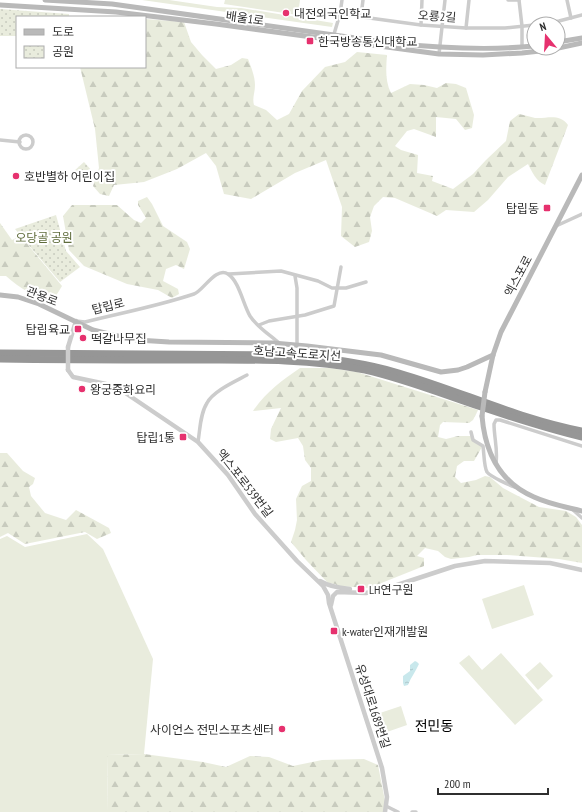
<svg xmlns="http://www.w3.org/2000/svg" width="582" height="812" viewBox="0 0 582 812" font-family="'PT Sans Narrow','Noto Sans KR',sans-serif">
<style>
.grass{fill:#e9ecdd}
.forest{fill:url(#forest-firs)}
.park{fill:url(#park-dots)}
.water{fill:url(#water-ripples)}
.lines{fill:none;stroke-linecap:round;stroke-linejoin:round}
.minor{stroke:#ccc;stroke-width:3.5}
.tertiary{stroke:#ccc;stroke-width:4.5}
.secondary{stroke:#b9b9b9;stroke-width:5}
.motorway{stroke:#969696;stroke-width:7}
.tertiary-bridge{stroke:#ccc;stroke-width:4.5}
.secondary-bridge{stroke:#b9b9b9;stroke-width:5}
.poi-dot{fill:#e6316e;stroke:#fff;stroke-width:1.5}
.labels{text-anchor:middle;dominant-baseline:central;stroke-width:4;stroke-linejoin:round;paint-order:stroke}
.poi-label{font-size:12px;fill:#2f2f2f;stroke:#fff;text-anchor:start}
.street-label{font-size:12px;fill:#2f2f2f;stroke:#fff}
.park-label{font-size:12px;fill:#5f6c3c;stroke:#fff}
.quarter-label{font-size:14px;fill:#000;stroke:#fff}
</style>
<defs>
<pattern id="forest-firs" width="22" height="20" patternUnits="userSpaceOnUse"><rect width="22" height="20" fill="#e9ecdd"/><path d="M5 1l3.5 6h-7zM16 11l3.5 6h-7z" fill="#c8cbbe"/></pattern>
<pattern id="park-dots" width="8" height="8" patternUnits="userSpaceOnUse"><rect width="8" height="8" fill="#e9ecdd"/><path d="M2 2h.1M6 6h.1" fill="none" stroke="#c8cbbe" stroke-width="1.8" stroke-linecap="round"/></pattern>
<pattern id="water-ripples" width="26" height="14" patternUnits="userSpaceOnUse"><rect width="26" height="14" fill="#c9e8ec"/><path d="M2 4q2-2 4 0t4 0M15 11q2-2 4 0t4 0" fill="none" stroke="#adc7cb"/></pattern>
</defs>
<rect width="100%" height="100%" fill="#fff"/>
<g class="grass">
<path d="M142 0H169L217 7 241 8 333 23 332 27Z"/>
<path d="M225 0H300L298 15 224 4Z"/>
<path d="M87 534 103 549 153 659 144 754 107 755 108 812H0V539L7 536 25 547Z"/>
<path d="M524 585 534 615 492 629 482 599Z"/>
<path d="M501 653 543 700 515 725 459 663 469 655 482 670Z"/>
<path d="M540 662 553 676 538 690 525 675Z"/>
<path d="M401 706 407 725 384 733 377 714Z"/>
</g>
<g class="forest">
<path d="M145 19 184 22 191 42 202 55 216 69 231 65 242 58 248 59C251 67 255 76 255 85 255 93 252 98 254 105L266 110 277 120 289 114 302 91 325 67 345 62 357 52 387 55C386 68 385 81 391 93L410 84 424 85 437 88 446 83 456 84 466 88 474 115 472 128 465 130 456 119 436 117V137L414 129 407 131 395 146 401 150 418 155 417 173 433 176 432 181 453 189 473 174 486 160 506 141 510 121 519 114C525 115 530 117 535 118 547 119 559 113 568 125L545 185C536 181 532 172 528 164L508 177 488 200 474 212 446 210 437 216 395 198 383 197 374 206 370 217 372 231 369 242 355 247 341 236 342 207 326 160 295 173 251 199 224 194 216 166 206 153 177 169 144 182 114 185 109 196 100 194 93 186 99 168 95 129 80 67H145Z"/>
<path d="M147 197 152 204 163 226 187 242 190 249 184 269 176 265 166 269 163 281 178 289 179 294 172 298 158 290 127 284 84 266 69 250 63 216 72 205H117L134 220 141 223 146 218 138 205V201Z"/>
<path d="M0 223 12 240 18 237 24 240 62 286 54 299C35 299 20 288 6 276H0Z"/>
<path d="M300 368H329L357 372 478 410 473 420 469 423 443 422 440 425 438 437 446 439 458 436H472L482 447 474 461H464L457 466 455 477 461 483 476 480 485 476 490 477 503 488 539 507 566 511 576 517 582 525V563L559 559 507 555H477L469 557 451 559 445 557 438 551 425 548 417 556 424 558V566L369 588 338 586 335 584 328 583 306 560 291 542 295 530 297 520 296 499 302 486 311 481V468L305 460 303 446 298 438 276 442 270 439 271 429 281 408 253 411C267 391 281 381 300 368Z"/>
<path d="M0 453H7L23 471 35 478 33 484 29 487 31 496 45 513 66 520 76 510 109 528 111 533 97 539 85 532 25 544 8 533 0 537Z"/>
<path d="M144 754 203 762 226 767 250 756 269 757 293 766 322 760 364 759 378 765 386 806 385 812H108L107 755Z"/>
</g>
<g class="park">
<path d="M0 9 69 14V17H17V36H0Z"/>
<path d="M84 162 93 172 83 181 74 171Z"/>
<path d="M56 215 66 251 80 267 60 282 15 229Z"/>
</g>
<path class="water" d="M415 661 417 662 419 664C416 671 411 677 408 685L404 686 403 683V676L410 671V665Z"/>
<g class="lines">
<g class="minor">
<path d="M508 0H519"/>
<path d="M519 0 522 26V47"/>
<path d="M567 0 571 18"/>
<path d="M340 14 421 25 466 28H505L534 25"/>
<path d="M361 16 363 0"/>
<path d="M542 24 559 21 582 15"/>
<path d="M421 25 422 0"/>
<path d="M466 28 469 0"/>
<path d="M334 34 340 14 342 0"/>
<path d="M439 54 445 0"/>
<circle cx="26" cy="142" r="7"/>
<path d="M0 140 20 142"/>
<path d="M556 226 582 214"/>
<path d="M229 274 281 271 318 281 332 288H346L366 282"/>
<path d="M295 276 297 288V346"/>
<path d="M76 321 85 322C121 313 158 306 194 294 203 291 216 266 228 274 239 281 243 304 250 316 257 327 270 335 279 343"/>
<path d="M259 325 269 321 305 315 334 306 341 267"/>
<path d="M471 432 473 440 483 446C484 453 484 467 487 472 491 477 509 485 515 487"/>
<path d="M198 442C200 430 200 414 207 403 213 391 236 381 247 375"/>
<path d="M496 463C498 450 494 437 494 424L496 420H500L582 446"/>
<path d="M572 509 582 518"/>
<path d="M386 806 398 812"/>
<path d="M412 812H416"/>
</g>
<g class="tertiary">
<path d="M68 347 76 321"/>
<path d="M68 370 73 377 106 384 121 390 198 442 228 475 255 514 297 561 323 586 328 595 329 603 382 768 387 797 385 812"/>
<path d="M320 581C328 586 340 588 350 589"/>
<path d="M331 605 333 596 337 592 366 593 382 590 455 566 485 561 550 563 582 570"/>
</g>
<g class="secondary">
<path d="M45 0 112 4 391 43C439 48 486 51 534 46"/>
<path d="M0 5 116 12 216 24 439 54 483 55 522 53 549 50 582 43"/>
<path d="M558 42 582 38"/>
<path d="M0 295 18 297 39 304 93 330 113 335 137 340 169 342 273 343 307 346 381 355 441 372 458 370 467 367 493 355"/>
<path d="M485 392 493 355 501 332 582 175"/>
<path d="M482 416C485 452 499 482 534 497 549 504 566 507 582 511"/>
</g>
<g class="motorway">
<path d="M0 353 298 355C332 359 366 363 399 373 461 391 519 419 582 431"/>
<path d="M0 359C61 360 121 360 181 360 243 360 305 358 365 370 405 379 442 394 481 407 514 418 548 429 582 437"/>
</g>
<path class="tertiary-bridge" d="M68 347V370"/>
<path class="secondary-bridge" d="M482 416 485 392"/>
</g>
<g class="poi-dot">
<circle cx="286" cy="13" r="4"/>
<rect x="306" y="37" width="8" height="8" rx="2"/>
<circle cx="16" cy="176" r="4"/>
<rect x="543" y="204" width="8" height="8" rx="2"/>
<rect x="74" y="325" width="8" height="8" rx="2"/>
<circle cx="83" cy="338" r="4"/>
<circle cx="82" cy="389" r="4"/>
<rect x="179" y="433" width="8" height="8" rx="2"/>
<rect x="357" y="585" width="8" height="8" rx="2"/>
<rect x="330" y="627" width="8" height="8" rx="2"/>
<circle cx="282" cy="729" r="4"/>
</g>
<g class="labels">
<g class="poi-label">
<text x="294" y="13">대전외국인학교</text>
<text x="318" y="41">한국방송통신대학교</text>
<text x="24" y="176">호반별하 어린이집</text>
<text x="539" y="208" text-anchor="end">탑립동</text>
<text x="70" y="329" text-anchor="end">탑립육교</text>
<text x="91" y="338">떡갈나무집</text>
<text x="90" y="389">왕궁중화요리</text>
<text x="175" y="437" text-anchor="end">탑립1통</text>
<text x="369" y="589">LH연구원</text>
<text x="342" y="631">k-water인재개발원</text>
<text x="274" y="729" text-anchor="end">사이언스 전민스포츠센터</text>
</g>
<g class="street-label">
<text transform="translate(437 16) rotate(4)">오룡2길</text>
<text transform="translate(245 18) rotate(8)">배울1로</text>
<text transform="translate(518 276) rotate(-62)">엑스포로</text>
<text transform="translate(42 296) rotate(21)">관용로</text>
<text transform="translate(108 306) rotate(-14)">탑립로</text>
<text transform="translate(297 353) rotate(4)">호남고속도로지선</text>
<text transform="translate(245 483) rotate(52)">엑스포로539번길</text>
<text transform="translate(373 706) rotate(72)">유성대로1689번길</text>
</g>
<g class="park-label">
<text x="44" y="237">오당골 공원</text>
</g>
<g class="quarter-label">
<text x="434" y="726">전민동</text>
</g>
</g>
<rect x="16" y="16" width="130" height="52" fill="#ffffff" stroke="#acacac"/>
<rect x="24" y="29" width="20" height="6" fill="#b9b9b9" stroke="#acacac"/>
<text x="52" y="36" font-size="12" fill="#2f2f2f">도로</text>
<rect x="24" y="46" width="20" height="12" fill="url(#park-dots)" stroke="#acacac"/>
<text x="52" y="56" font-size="12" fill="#2f2f2f">공원</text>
<g transform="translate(546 36) rotate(342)"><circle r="19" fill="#ffffff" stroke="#acacac"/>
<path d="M0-3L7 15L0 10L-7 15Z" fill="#e6316e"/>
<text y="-6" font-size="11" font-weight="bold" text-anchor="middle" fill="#2f2f2f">N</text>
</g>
<path d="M438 788v6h110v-6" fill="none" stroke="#2f2f2f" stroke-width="2"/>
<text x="444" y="788" font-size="12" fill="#2f2f2f" stroke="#ffffff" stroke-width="3" paint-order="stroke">200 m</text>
</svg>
